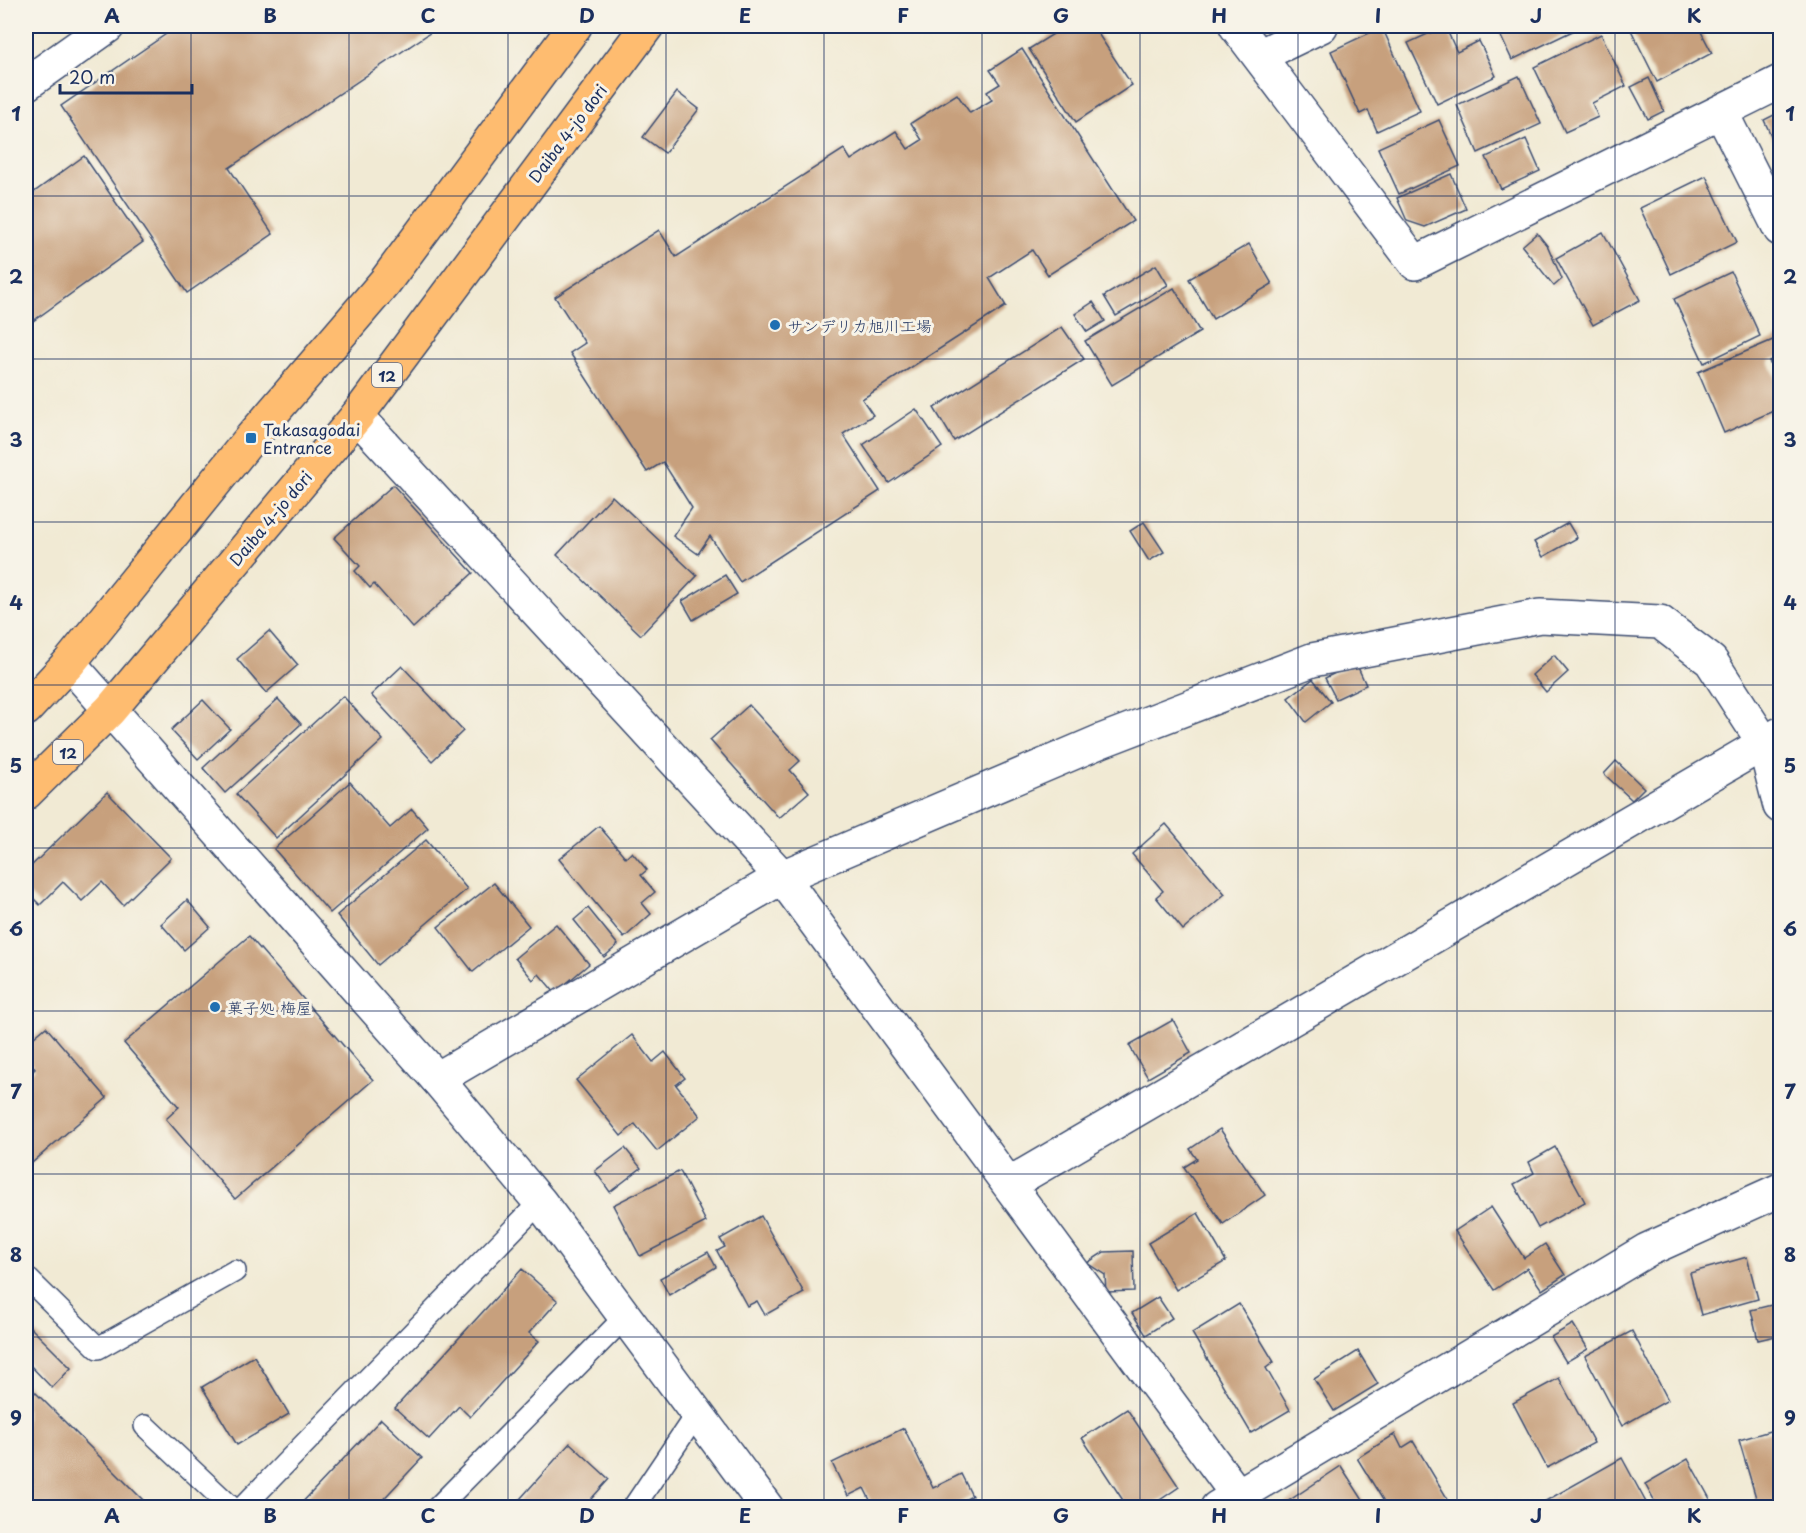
<svg xmlns="http://www.w3.org/2000/svg" width="1806" height="1533" viewBox="0 0 1806 1533" font-family="'Playpen Sans','Klee One',sans-serif">
<style>
.building{fill:#c7a07d}
.lines{fill:none;stroke-linecap:round;stroke-linejoin:round}
.lane-casing{stroke:#3b4b70;stroke-width:24}
.street-casing{stroke:#3b4b70;stroke-width:36}
.highway-casing{stroke:#3b4b70;stroke-width:36}
.lane{stroke:#fff;stroke-width:21}
.street{stroke:#fff;stroke-width:33}
.highway{stroke:#febc70;stroke-width:33}
.grid{fill:none;stroke:#1b2f5e;stroke-width:1.5;stroke-opacity:0.55}
.poi-dot{fill:#1f6fb2;stroke:#f7f3e8;stroke-width:2}
.labels{text-anchor:middle;dominant-baseline:central;stroke-width:6;stroke-linejoin:round;paint-order:stroke}
.shield{fill:#f7f3e8;stroke:#5d6a87;stroke-width:1.5}
.shield-label{font-size:15px;font-weight:bold;fill:#1b2f5e}
.street-label{font-size:16px;fill:#1b2f5e;stroke:#f7f3e8}
.poi-label{font-size:16px;fill:#1b2f5e;stroke:#f7f3e8;text-anchor:start}
.neatline{fill:none;stroke:#1b2f5e;stroke-width:2}
.grid-label{font-size:20px;text-anchor:middle;font-weight:bold;fill:#1b2f5e}
</style>
<rect width="100%" height="100%" fill="#f7f3e8"/>
<filter id="ink" filterUnits="userSpaceOnUse"><feTurbulence type="fractalNoise" baseFrequency=".0167" numOctaves="2"/><feDisplacementMap in="SourceGraphic" scale="12" xChannelSelector="R" yChannelSelector="G"/><feConvolveMatrix kernelMatrix="1 2 1 2 8 2 1 2 1" color-interpolation-filters="sRGB"/></filter>
<filter id="wash" filterUnits="userSpaceOnUse"><feTurbulence type="fractalNoise" baseFrequency=".008" numOctaves="4" result="noise"/><feDisplacementMap in="SourceGraphic" scale="24" xChannelSelector="R" yChannelSelector="G"/><feGaussianBlur stdDeviation="1.35" result="paint"/><feColorMatrix in="noise" values="0 0 0 0 0 0 0 0 0 0 0 0 0 0 0 0 0 1.4 0 .05"/><feComposite in="paint" operator="in"/></filter>
<g filter="url(#wash)">
<rect width="100%" height="100%" fill="#f1ead4"/>
<g id="blocks">
<g class="building">
<path d="M178 26H440L229 168 273 234 187 293 61 106Z"/>
<path d="M1066 26H1093L1132 85 1076 122 1029 49Z"/>
<path d="M1445 26 1457 52 1479 41 1496 76 1437 104 1408 43Z"/>
<path d="M1496 26H1583L1512 60Z"/>
<path d="M1629 26H1698L1712 53 1657 82Z"/>
<path d="M1382 27 1420 111 1377 131 1368 110 1360 114 1331 51Z"/>
<path d="M1601 34 1626 86 1592 103 1598 117 1565 132 1534 67Z"/>
<path d="M1022 49 1133 221 1048 275 1032 250 989 278 1006 306 862 399 873 415 843 434 880 491 740 582 710 536 698 554 673 536 692 508 663 462 647 472 570 353 585 343 555 297 659 230 676 257 844 149 851 160 896 131 908 149 922 140 911 123 957 94 970 113 992 100 987 92 1000 84 990 70Z"/>
<path d="M1519 76 1541 124 1478 153 1457 105Z"/>
<path d="M1649 78 1664 111 1648 119 1631 87Z"/>
<path d="M677 92 699 109 665 153 643 137Z"/>
<path d="M1780 112V155L1764 120Z"/>
<path d="M1439 120 1460 166 1399 194 1378 148Z"/>
<path d="M1526 139 1540 171 1501 189 1486 157Z"/>
<path d="M84 156 143 242 26 326V198Z"/>
<path d="M1451 174 1466 209 1425 227 1407 221 1397 198Z"/>
<path d="M1706 176 1737 242 1671 274 1640 208Z"/>
<path d="M1603 232 1640 300 1593 325 1556 258Z"/>
<path d="M1537 233 1548 247 1562 279 1554 286 1522 246Z"/>
<path d="M1249 244 1272 284 1213 319 1189 279Z"/>
<path d="M1156 265 1168 285 1116 316 1104 296Z"/>
<path d="M1731 272 1760 336 1704 363 1674 299Z"/>
<path d="M1174 288 1200 332 1112 385 1085 341Z"/>
<path d="M1093 302 1105 321 1087 332 1075 314Z"/>
<path d="M1062 327 1084 359 954 441 934 408Z"/>
<path d="M1780 337V356L1769 361 1780 388V408L1724 433 1698 372Z"/>
<path d="M916 409 942 447 889 483 863 445Z"/>
<path d="M393 485 473 573 413 628 374 584 370 588 355 571 360 566 334 538Z"/>
<path d="M612 496 697 576 641 635 557 555Z"/>
<path d="M1144 522 1164 552 1149 561 1130 531Z"/>
<path d="M1568 523 1577 538 1543 557 1534 542Z"/>
<path d="M725 575 737 594 693 620 682 601Z"/>
<path d="M269 631 298 665 266 693 237 659Z"/>
<path d="M1554 655 1568 672 1546 692 1532 675Z"/>
<path d="M1356 663 1366 685 1336 699 1325 678Z"/>
<path d="M402 666 463 731 432 761 371 695Z"/>
<path d="M1313 679 1331 702 1306 722 1288 698Z"/>
<path d="M343 696 383 740 276 838 236 794Z"/>
<path d="M278 699 301 724 225 793 203 768Z"/>
<path d="M203 700 230 729 198 759 171 730Z"/>
<path d="M749 705 800 761 790 770 809 792 779 818 710 740Z"/>
<path d="M1616 761 1644 788 1632 800 1604 774Z"/>
<path d="M350 782 390 828 412 809 428 828 330 913 274 849Z"/>
<path d="M107 792 171 858 123 905 102 882 82 901 63 882 40 905 26 891V871Z"/>
<path d="M1166 824 1225 894 1183 930 1156 897 1163 891 1132 854Z"/>
<path d="M599 826 626 858 632 852 647 870 641 875 655 892 642 903 651 914 624 938 559 859Z"/>
<path d="M426 840 467 889 378 965 337 915Z"/>
<path d="M494 883 529 926 473 972 438 927Z"/>
<path d="M187 900 210 927 184 950 161 924Z"/>
<path d="M588 908 618 945 604 957 574 920Z"/>
<path d="M556 924 589 964 555 993 539 974 533 980 515 958Z"/>
<path d="M249 936 373 1080 235 1199 166 1119 179 1107 124 1043Z"/>
<path d="M1173 1020 1191 1053 1148 1078 1129 1045Z"/>
<path d="M46 1027 107 1098 26 1168V1078L35 1069 26 1057V1044Z"/>
<path d="M632 1035 653 1062 665 1052 685 1078 676 1085 700 1116 657 1151 635 1124 621 1136 576 1080Z"/>
<path d="M1220 1129 1265 1195 1223 1224 1184 1167 1197 1159 1190 1149Z"/>
<path d="M1555 1147 1585 1202 1538 1228 1514 1184 1534 1173 1529 1162Z"/>
<path d="M625 1148 641 1168 610 1192 595 1171Z"/>
<path d="M680 1171 706 1222 640 1256 613 1205Z"/>
<path d="M1491 1207 1524 1258 1545 1244 1565 1275 1542 1290 1527 1268 1494 1290 1455 1231Z"/>
<path d="M1198 1213 1226 1261 1176 1290 1148 1243Z"/>
<path d="M761 1216 804 1293 765 1315 757 1301 747 1306 717 1251 725 1247 720 1239Z"/>
<path d="M1133 1251 1134 1291 1106 1292 1105 1275 1087 1263 1104 1252Z"/>
<path d="M708 1252 716 1267 669 1295 660 1278Z"/>
<path d="M1747 1257 1758 1299 1701 1315 1690 1273Z"/>
<path d="M522 1269 558 1301 529 1333 539 1341 470 1417 459 1406 429 1439 395 1408Z"/>
<path d="M1158 1297 1172 1318 1146 1335 1132 1313Z"/>
<path d="M1780 1303V1335L1758 1340 1751 1310Z"/>
<path d="M1239 1304 1274 1362 1266 1368 1290 1410 1251 1433 1192 1333Z"/>
<path d="M26 1323 71 1368 52 1388 26 1361Z"/>
<path d="M1573 1324 1588 1349 1566 1362 1551 1337Z"/>
<path d="M1632 1331 1668 1400 1622 1426 1585 1356Z"/>
<path d="M1358 1351 1378 1384 1334 1411 1314 1379Z"/>
<path d="M254 1356 289 1414 237 1445 202 1387Z"/>
<path d="M1559 1378 1594 1443 1547 1468 1513 1403Z"/>
<path d="M26 1383 151 1508H26Z"/>
<path d="M1127 1409 1179 1487 1148 1508H1128L1082 1438Z"/>
<path d="M381 1419 422 1458 375 1508H297Z"/>
<path d="M904 1428 933 1488 961 1474 972 1496 949 1508H874L864 1488 848 1496 832 1463Z"/>
<path d="M1780 1428V1508H1759L1739 1440Z"/>
<path d="M1395 1434 1402 1448 1413 1441 1453 1508H1388L1357 1458Z"/>
<path d="M570 1443 609 1479 583 1508H512Z"/>
<path d="M1622 1458 1649 1508H1630L1628 1503 1619 1508H1533Z"/>
<path d="M1688 1459 1715 1508H1658L1645 1484Z"/>
<path d="M1341 1466 1368 1508H1282L1281 1506Z"/>
</g>
</g>
</g>
<g filter="url(#ink)">
<use href="#blocks" fill-opacity="0" stroke="#3b4b70" stroke-width="1.5"/>
<g class="lines">
<g class="lane-casing">
<g id="lane">
<path d="M26 1284 29 1280 98 1348 235 1271"/>
<path d="M145 1426 232 1508"/>
<path d="M242 1508 540 1202"/>
<path d="M437 1508 625 1317"/>
<path d="M633 1508 697 1413"/>
</g>
</g>
<g class="street-casing">
<g id="street">
<path d="M1236 26 1415 263 1780 82"/>
<path d="M1261 55 1321 26"/>
<path d="M26 84 108 26"/>
<path d="M1721 112 1780 229"/>
<path d="M357 416 782 877 1247 1508"/>
<path d="M69 663 437 1079 540 1202 767 1508"/>
<path d="M437 1079 782 877 1101 741 1312 660 1540 616 1660 622 1711 661 1764 743 1780 806"/>
<path d="M1009 1184 1780 734"/>
<path d="M1217 1508 1647 1250 1780 1190"/>
</g>
</g>
<g class="highway-casing">
<g id="highway">
<path d="M26 709 69 663 251 438 385 282 575 26"/>
<path d="M26 793 110 710 357 416 647 26"/>
</g>
</g>
<use href="#lane" class="lane"/>
<use href="#street" class="street"/>
<use href="#highway" class="highway"/>
</g>
</g>
<path class="grid" d="M191 26V1508M349 26V1508M508 26V1508M666 26V1508M824 26V1508M982 26V1508M1140 26V1508M1298 26V1508M1457 26V1508M1615 26V1508M26 196H1780M26 359H1780M26 522H1780M26 685H1780M26 848H1780M26 1011H1780M26 1174H1780M26 1337H1780"/>
<g class="poi-dot">
<circle cx="775" cy="325" r="6"/>
<rect x="245" y="432" width="12" height="12" rx="3"/>
<circle cx="215" cy="1007" r="6"/>
</g>
<g class="labels">
<g class="shield">
<rect x="372" y="363" width="30" height="24" rx="4.5"/>
<rect x="53" y="740" width="30" height="24" rx="4.5"/>
</g>
<g class="shield-label">
<text x="387" y="375">12</text>
<text x="68" y="752">12</text>
</g>
<g class="street-label">
<text transform="translate(567 133) rotate(-53)">Daiba 4-jo dori</text>
<text transform="translate(270 518) rotate(-50)">Daiba 4-jo dori</text>
</g>
<g class="poi-label">
<text x="787" y="325">サンデリカ旭川工場</text>
<text x="263" y="429">Takasagodai<tspan x="263" dy="18">Entrance</tspan></text>
<text x="227" y="1007">菓子処 梅屋</text>
</g>
</g>
<rect width="1806" height="1533" fill="none" stroke="#f7f3e8" stroke-width="66"/>
<path d="M60 84v9h132v-9" fill="none" stroke="#1b2f5e" stroke-width="3"/>
<text x="69" y="84" font-size="18" fill="#1b2f5e" stroke="#f7f3e8" stroke-width="4.5" paint-order="stroke">20 m</text>
<rect x="33" y="33" width="1740" height="1467" class="neatline"/>
<g class="grid-label">
<text x="112" y="23">A</text>
<text x="270" y="23">B</text>
<text x="428" y="23">C</text>
<text x="587" y="23">D</text>
<text x="745" y="23">E</text>
<text x="903" y="23">F</text>
<text x="1061" y="23">G</text>
<text x="1219" y="23">H</text>
<text x="1378" y="23">I</text>
<text x="1536" y="23">J</text>
<text x="1694" y="23">K</text>
<text x="16" y="121">1</text>
<text x="1790" y="121">1</text>
<text x="16" y="284">2</text>
<text x="1790" y="284">2</text>
<text x="16" y="447">3</text>
<text x="1790" y="447">3</text>
<text x="16" y="610">4</text>
<text x="1790" y="610">4</text>
<text x="16" y="773">5</text>
<text x="1790" y="773">5</text>
<text x="16" y="936">6</text>
<text x="1790" y="936">6</text>
<text x="16" y="1099">7</text>
<text x="1790" y="1099">7</text>
<text x="16" y="1262">8</text>
<text x="1790" y="1262">8</text>
<text x="16" y="1425">9</text>
<text x="1790" y="1425">9</text>
<text x="112" y="1523">A</text>
<text x="270" y="1523">B</text>
<text x="428" y="1523">C</text>
<text x="587" y="1523">D</text>
<text x="745" y="1523">E</text>
<text x="903" y="1523">F</text>
<text x="1061" y="1523">G</text>
<text x="1219" y="1523">H</text>
<text x="1378" y="1523">I</text>
<text x="1536" y="1523">J</text>
<text x="1694" y="1523">K</text>
</g>
</svg>
